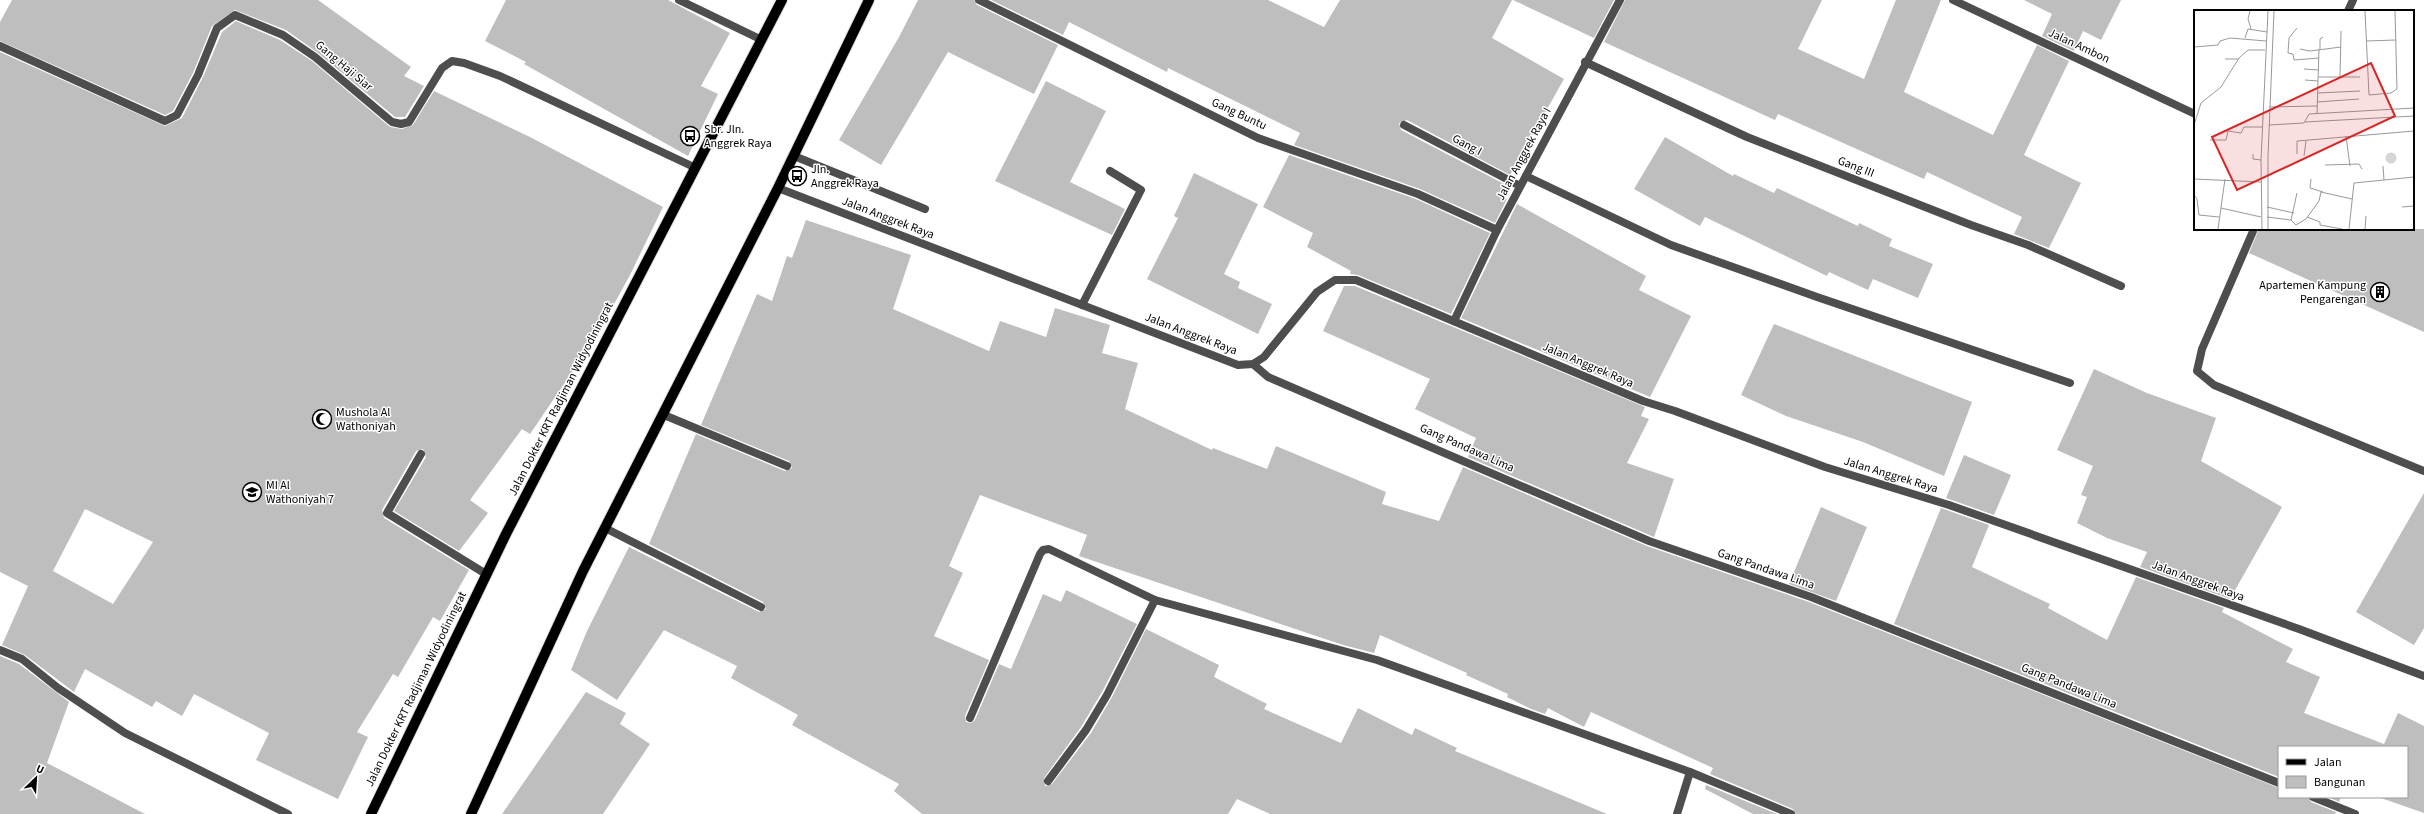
<svg xmlns="http://www.w3.org/2000/svg" width="2424" height="814" viewBox="0 0 2424 814" font-family="'Source Sans 3',sans-serif">
<style>
.building{fill:#bebebe;fill-rule:evenodd}
.lines{fill:none;stroke-linecap:round;stroke-linejoin:round}
.primary-casing{stroke:#dbdbdb;stroke-width:12}
.service{stroke:#4e4e4e;stroke-width:8}
.minor{stroke:#4e4e4e;stroke-width:8}
.primary{stroke:#000;stroke-width:10}
.labels{text-anchor:middle;dominant-baseline:central;stroke-width:3;stroke-linejoin:round;paint-order:stroke}
.street-label{font-size:12px;fill:#000;stroke:#fff}
.poi-label{font-size:12px;fill:#000;stroke:#fff;text-anchor:start}
.inset-road{fill:none;stroke:#999;stroke-width:1}
.view{fill:#d62828;fill-opacity:0.15;stroke:#d62828;stroke-width:2}
.inset-edge{fill:none;stroke:#000;stroke-width:2}
</style>
<rect width="100%" height="100%" fill="#fff"/>
<g class="building">
<path d="M12 0H318L411 67 404 76 424 86 405 117H395L318 53 286 30 235 10 212 26 193 73 173 111 165 115 0 41V22Z"/>
<path d="M506 0H668L730 33 701 86 718 94 688 156 524 64 526 62 485 41Z"/>
<path d="M918 0H974L977 5 1058 45 1034 94 948 52 881 165 839 140 899 37Z"/>
<path d="M991 0H1268L1324 27 1340 0H1512L1492 38 1564 79 1510 175 1407 120 1399 123 1401 130 1508 186 1503 197 1507 199 1495 223 1420 189 1294 145 1300 133 1168 68 1167 72 1069 22 1063 35Z"/>
<path d="M1513 0H1614L1594 38Z"/>
<path d="M1625 0H1822L1798 49 1864 79 1896 0H1941L1904 92 1993 135 2037 45 2069 61 2024 155 2081 183 2049 248 2014 234 2022 217 1927 172 1924 179 1778 114 1775 120 1604 42Z"/>
<path d="M2024 0H2121L2101 40 2083 31 2074 51 2042 36 2052 14Z"/>
<path d="M236 21 280 40 312 61 390 127 402 129 413 125 434 91 530 137 663 207 630 275 596 337 530 434 522 429 470 500 488 513 459 551 394 511 426 457 423 449 416 451 382 510 384 518 469 570 440 621 433 617 398 677 393 674 357 732 368 737 338 799 256 760 269 733 194 694 182 716 156 701 152 707 85 669 74 692 25 655 2 645 28 586 0 572V52L165 126 182 118 203 77 222 32ZM85 509 153 542 113 604 53 571Z"/>
<path d="M1046 81 1106 111 1070 182 1125 209 1112 235 995 181Z"/>
<path d="M1665 137 1733 176 1734 174 1774 193 1777 188 1858 226 1859 223 1892 239 1889 246 1933 264 1918 298 1873 279 1868 290 1829 272 1827 276 1705 217 1700 226 1634 189Z"/>
<path d="M1289 155 1416 199 1490 233 1451 314 1358 275 1350 274 1351 271 1307 247 1313 233 1263 207Z"/>
<path d="M1194 173 1258 204 1224 274 1240 282 1238 288 1272 304 1258 334 1147 279 1178 218 1174 216Z"/>
<path d="M1517 204 1646 276 1639 290 1691 316 1650 397 1461 318Z"/>
<path d="M806 220 911 255 893 309 989 351 1000 321 1046 337 1055 308 1110 325 1102 353 1138 363 1125 409 1212 450 1213 448 1267 469 1276 446 1386 492 1382 504 1439 521 1463 467 1647 546 1809 602 2279 788V797H2308L2311 802 2336 812 2335 814H1796L1793 809 1710 774 1713 768 1591 712 1584 727 1548 708 1545 714 1531 709 1507 697 1508 694 1466 675 1467 673 1380 635 1374 653 1343 645 1079 556 1087 535 980 495 949 566 963 573 934 636 989 660 965 716 966 722 971 723 975 720 999 664 1011 669 1043 594 1061 602 1066 590 1137 624 1102 692 1081 727 1044 778 1045 786 1052 784 1091 733 1112 697 1146 629 1219 665 1214 677 1267 704 1264 709 1341 743 1358 708 1412 735 1415 728 1457 748 1455 751 1607 814H1270L1237 799 1228 814H922L894 791 899 784 792 725 798 715 731 678 737 666 664 630 617 700 571 670 587 631 629 547 759 612 766 609 763 602 649 544 696 434 785 471 792 468 789 461 701 425 757 294 772 301 787 256 792 258Z"/>
<path d="M2259 229H2424V332L2249 253Z"/>
<path d="M1344 286H1355L1645 407 1641 416 1649 419 1627 463 1674 479 1654 537 1468 457 1476 438 1415 409 1430 379 1323 331Z"/>
<path d="M1774 324 1972 402 1944 476 1863 442 1786 416 1741 395Z"/>
<path d="M2094 369 2147 393 2216 418 2201 461 2282 507 2230 599 2140 567 2147 552 2107 538 2077 523 2087 497 2081 495 2093 466 2057 450Z"/>
<path d="M1964 455 2011 475 1994 515 1946 498Z"/>
<path d="M2424 493V628L2414 645 2356 612Z"/>
<path d="M1821 507 1867 527 1836 601 1789 584Z"/>
<path d="M1941 508 1989 525 1972 567 2050 604 2048 608 2107 640 2136 577 2224 608 2222 612 2293 649 2286 662 2320 677 2304 713 2384 744 2398 713 2424 726V813L2378 797H2407V747H2279V777L1894 624Z"/>
<path d="M0 656 19 664 69 702 47 763 145 814H0Z"/>
<path d="M586 692 626 713 620 724 650 744 603 814H502Z"/>
<path d="M1706 785 1777 814H1753L1705 789Z"/>
<path d="M2328 797H2341L2339 802Z"/>
</g>
<g class="lines">
<g class="primary-casing">
<g id="primary">
<path d="M371 814 506 534 782 0"/>
<path d="M471 814 583 571 778 188 869 0"/>
</g>
</g>
<path class="service" d="M794 156 925 209"/>
<g class="minor">
<path d="M679 0 762 40"/>
<path d="M979 0 1258 138 1418 194 1497 230"/>
<path d="M1953 0 2195 114"/>
<path d="M2348 11 2353 0"/>
<path d="M0 46 165 121 177 115 198 75 217 28 235 15 283 35 315 57 392 122 401 124 409 122 442 68 452 61 464 63 500 76 696 168"/>
<path d="M1585 62 1747 137 1971 225 2028 245 2121 286"/>
<path d="M1404 125 1520 186"/>
<path d="M1526 176 1671 245 1817 297 2070 383"/>
<path d="M778 188 1238 365 1253 364 1264 357 1317 292 1335 280H1356L1643 401 1675 411 1825 467 1949 505 2299 629 2424 676"/>
<path d="M2254 229 2202 349 2197 371 2214 385 2424 471"/>
<path d="M1082 305 1141 190 1110 171"/>
<path d="M1454 321 1497 230 1620 0"/>
<path d="M1253 364 1268 377 1649 541 1811 597 2279 783"/>
<path d="M664 415 787 466"/>
<path d="M421 454 387 513 486 574"/>
<path d="M605 528 761 607"/>
<path d="M0 650 22 659 58 688 125 733 288 814"/>
<path d="M970 718 1040 554 1043 550 1049 549 1155 600 1377 660 1690 772 1791 814"/>
<path d="M1048 781 1086 730 1107 695 1155 600"/>
<path d="M2313 797 2355 814"/>
<path d="M1677 814 1690 772"/>
</g>
<use href="#primary" class="primary"/>
</g>
<defs>
<g id="bus-ring" transform="scale(1)"><circle r="9.5" fill="#fff" stroke="#000" stroke-width="1.5"/><path d="M-5-6H5V4H4V6H2V4H-2V6H-4V4H-5ZM-3.5-4V0h7V-4ZM-3.5 1.2v1.5H-2V1.2ZM2 1.2v1.5H3.5V1.2Z" fill="#000"/></g>
<g id="building-ring" transform="scale(1)"><circle r="9.5" fill="#fff" stroke="#000" stroke-width="1.5"/><path d="M-4-6H4V6H1V3H-1V6H-4ZM-2.5-4.3h1.7v1.8h-1.7ZM.8-4.3h1.7v1.8H.8ZM-2.5-1h1.7V.8h-1.7ZM.8-1h1.7V.8H.8Z" fill="#000"/></g>
<g id="mosque-ring" transform="scale(1)"><circle r="9.5" fill="#fff" stroke="#000" stroke-width="1.5"/><path d="M3.5-4.9A6 6 0 1 0 3.5 4.9A5 5 0 1 1 3.5-4.9Z" fill="#000"/></g>
<g id="school-ring" transform="scale(1)"><circle r="9.5" fill="#fff" stroke="#000" stroke-width="1.5"/><path d="M0-5L7-2L0 1L-7-2ZM-4 1L0 2.5L4 1V4Q0 6-4 4Z" fill="#000"/></g>
</defs>
<g fill-rule="evenodd">
<use href="#bus-ring" x="690" y="136"/>
<use href="#bus-ring" x="797" y="176"/>
<use href="#building-ring" x="2380" y="292"/>
<use href="#mosque-ring" x="322" y="419"/>
<use href="#school-ring" x="252" y="492"/>
</g>
<g class="labels">
<g class="street-label">
<text transform="translate(2079 46) rotate(25)">Jalan Ambon</text>
<text transform="translate(344 66) rotate(40)">Gang Haji Siar</text>
<text transform="translate(1239 114) rotate(25)">Gang Buntu</text>
<text transform="translate(1467 145) rotate(28)">Gang I</text>
<text transform="translate(1524 154) rotate(-62)">Jalan Anggrek Raya I</text>
<text transform="translate(1856 167) rotate(21)">Gang III</text>
<text transform="translate(888 218) rotate(21)">Jalan Anggrek Raya</text>
<text transform="translate(1191 334) rotate(21)">Jalan Anggrek Raya</text>
<text transform="translate(1588 365) rotate(23)">Jalan Anggrek Raya</text>
<text transform="translate(561 399) rotate(-63)">Jalan Dokter KRT Radjiman Widyodiningrat</text>
<text transform="translate(1467 448) rotate(24)">Gang Pandawa Lima</text>
<text transform="translate(1891 475) rotate(17)">Jalan Anggrek Raya</text>
<text transform="translate(1766 569) rotate(19)">Gang Pandawa Lima</text>
<text transform="translate(2198 581) rotate(20)">Jalan Anggrek Raya</text>
<text transform="translate(2069 686) rotate(22)">Gang Pandawa Lima</text>
<text transform="translate(416 689) rotate(-64)">Jalan Dokter KRT Radjiman Widyodiningrat</text>
</g>
<g class="poi-label">
<text x="704" y="129">Sbr. Jln.<tspan x="704" dy="14">Anggrek Raya</tspan></text>
<text x="811" y="169">Jln.<tspan x="811" dy="14">Anggrek Raya</tspan></text>
<text x="2366" y="285" text-anchor="end">Apartemen Kampung<tspan x="2366" dy="14">Pengarengan</tspan></text>
<text x="336" y="412">Mushola Al<tspan x="336" dy="14">Wathoniyah</tspan></text>
<text x="266" y="485">MI Al<tspan x="266" dy="14">Wathoniyah 7</tspan></text>
</g>
</g>
<g transform="translate(2194 10)">
<rect width="220" height="220" fill="#fff"/>
<path d="M191.5 148a5.5 5.5 0 1 1 11 0a5.5 5.5 0 1 1-11 0Z" fill="#d5d5d5"/>
<path class="inset-road" d="M56 1 54 9 57 19M171 1 175 85 197 83 203 79 201 1M103 18 95 28 94 43 99 44 100 50 125 48M51 28 54 19 73 22M172 31 202 30M0 37 24 35 26 31 36 28 72 31M106 39 116 41 147 37M126 39V29L129 27M31 49H44M110 59 125 60M125 67H166M146 67 147 21M111 70 124 71M124 83 166 81M123 92 165 89M75 97 123 96M123 104 125 39M111 112 220 106M0 115 7 93 27 77 45 48 54 40H71M75 115 110 113 115 104 220 98M152 126 156 156M16 130H32L34 121 47 123 50 117H69M59 144V149L67 150M103 144V131L220 121M110 146 112 131M131 155 165 154 168 159M189 156 190 170M0 169 67 172M117 169 116 178 129 182M0 185 3 189 5 205 25 207M73 197 100 203M208 197 220 196M27 198 67 207M73 207 97 210 102 215 112 209 125 191 127 182 158 189M113 207 126 212V215L148 219M97 210 103 183M24 219 31 169M68 219 67 150 74 1M74 219V146L80 1M155 219 160 173 220 167M171 219 172 206"/>
<path class="view" d="M177 53 201 106 43 180 18 127Z"/>
<rect width="220" height="220" class="inset-edge"/>
</g>
<rect x="2278" y="746" width="130" height="52" fill="#ffffff" stroke="#999999"/>
<rect x="2286" y="759" width="20" height="6" fill="#000000" stroke="#999999"/>
<text x="2314" y="766" font-size="12" fill="#000000">Jalan</text>
<rect x="2286" y="776" width="20" height="12" fill="#bebebe" stroke="#999999"/>
<text x="2314" y="786" font-size="12" fill="#000000">Bangunan</text>
<g transform="translate(36 778) rotate(25)" stroke="#ffffff" stroke-width="3" paint-order="stroke">
<path d="M0-3L7 15L0 10L-7 15Z" fill="#000000"/>
<text y="-6" font-size="11" font-weight="bold" text-anchor="middle" fill="#000000">U</text>
</g>
</svg>
